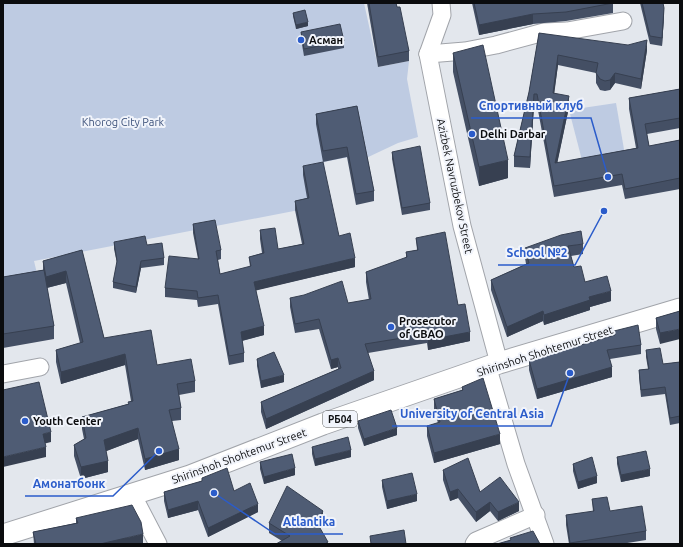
<svg xmlns="http://www.w3.org/2000/svg" width="683" height="547" viewBox="0 0 683 547" font-family="Ubuntu,sans-serif">
<style>
.green{fill:#becbe2}
.lines{fill:none;stroke-linecap:round;stroke-linejoin:round}
.minor-casing{stroke:#a1a4aa;stroke-width:19}
.major-casing{stroke:#a1a4aa;stroke-width:23}
.minor{stroke:#fff;stroke-width:17}
.major{stroke:#fff;stroke-width:21}
.wall{fill:#444f64}
.shaded-wall{fill:#374051}
.building{fill:#4f5c74;stroke:#374051}
.poi-dot{fill:#2b5cca;stroke:#f1f4fb;stroke-width:1.5}
.labels{text-anchor:middle;dominant-baseline:central;stroke-width:4;stroke-linejoin:round;paint-order:stroke}
.shield{fill:#f1f4fb;stroke:#505255;stroke-width:1}
.shield-label{font-size:10px;font-weight:bold;fill:#0b0c0e}
.poi-label{font-size:11px;font-weight:bold;fill:#0b0c0e;stroke:#f1f4fb;text-anchor:start}
.park-label{font-size:11px;fill:#3d527b;stroke:#f1f4fb}
.street-label{font-size:11px;fill:#0b0c0e;stroke:#f1f4fb}
.leader{fill:none;stroke:#2b5cca;stroke-width:1.5}
.callout-dot{fill:#2b5cca;stroke:#f1f4fb;stroke-width:1.5}
.callout-label{font-size:12px;text-anchor:middle;font-weight:bold;fill:#2b5cca;stroke:#f1f4fb;stroke-width:4;stroke-linejoin:round;paint-order:stroke}
</style>
<rect width="100%" height="100%" fill="#e3e7ed"/>
<g class="green">
<path d="M3 3H364L378 67 409 61 407 79 418 137 398 143 364 159V154L324 162 330 204 34 261 39 282 3 288Z"/>
<path d="M616 103 626 161 584 168 569 110Z"/>
</g>
<g class="lines">
<g class="minor-casing">
<g id="minor">
<path d="M428 54 462 226 499 363"/>
<path d="M428 54 465 51 496 45 544 32 567 31 623 21"/>
<path d="M428 54 442 15 441 3"/>
<path d="M488 369 516 464 545 544"/>
<path d="M3 374 40 367"/>
<path d="M132 494 158 544"/>
<path d="M474 544 476 541 536 515"/>
</g>
</g>
<g class="major-casing">
<path id="major" d="M3 535 190 476 323 424 499 363 680 309"/>
</g>
<use href="#minor" class="minor"/>
<use href="#major" class="major"/>
</g>
<g class="wall">
<path d="M367 3H396L409 51V61L378 67Z"/>
<path d="M472 3H613V13L566 21 533 24 479 35Z"/>
<path d="M640 3H663L664 16 662 46 650 44Z"/>
<path d="M293 13 308 26 296 29 293 16Z"/>
<path d="M301 32 344 41V48L304 56 301 39Z"/>
<path d="M539 33 647 50 641 89 615 83 610 90 605 91 600 90 596 83V73L558 65 554 93 569 107 557 163 636 148 629 109V98L680 89V128L647 134 649 146 680 140V189L625 199 622 185 554 197 537 105H534L530 168 514 167V156L529 92Z"/>
<path d="M453 53 508 178 479 186 453 72Z"/>
<path d="M357 106 374 191V201L356 205 347 157 323 162 316 124V114Z"/>
<path d="M392 152 430 203V210L402 215 392 159Z"/>
<path d="M303 166 355 267 256 290 264 335 242 341 244 353V362L229 365 218 304 198 307 197 300 165 297V288L198 259 193 233V224L221 250V259L218 260 220 274 250 267 249 257 262 253 260 239V230L278 249 302 244 295 210V201L307 198 303 175Z"/>
<path d="M416 238 458 305 470 341 428 350 427 343 368 353 374 380 266 429 261 412V402L338 369V367L331 369 319 329 295 333 290 307V298L348 303 369 300 366 282V272L406 258V252L417 250Z"/>
<path d="M114 242 147 245 164 258V265L141 268 136 293 113 288V282L117 263 114 249Z"/>
<path d="M583 244V254L571 256 574 267 585 282 611 301 590 307V310L544 325 543 321 507 337 491 290V280L526 264 525 258V248Z"/>
<path d="M82 250 104 338 157 365 195 381V392L179 395 181 408V420L172 421 179 460 145 470 138 439 106 451 108 472 81 479 74 456V445L84 439 82 429V417L128 404 131 401 125 365 61 384 56 362V350L80 343 66 283 47 288 54 326V339L3 348V277L43 270V261Z"/>
<path d="M680 311 660 344 656 329V318Z"/>
<path d="M614 331 641 345V354L610 359 612 377 537 399 529 370V360L614 335Z"/>
<path d="M646 350 663 364 680 362V423L670 425 665 394 641 397 639 377V370L648 369 646 357Z"/>
<path d="M257 359 284 382 261 388 257 366Z"/>
<path d="M462 387 500 444 434 463 427 436V426L438 423 434 409V399L462 390Z"/>
<path d="M358 421 397 435 364 446 358 428Z"/>
<path d="M312 447 351 457 315 466 312 454Z"/>
<path d="M617 457 650 476 621 482 617 464Z"/>
<path d="M260 462 295 475 264 484 260 469Z"/>
<path d="M573 464 597 483 578 489 573 471Z"/>
<path d="M443 470 480 492 519 511 498 521 490 511 476 522 458 498 450 501 443 480Z"/>
<path d="M202 478 234 491 258 512 208 537 198 510 168 518 164 501V492L202 481Z"/>
<path d="M382 480 417 501 387 509 382 487Z"/>
<path d="M592 499 610 511 646 531V540L621 544H569L566 525V515L593 512Z"/>
<path d="M76 518 143 544H34L33 532 76 523Z"/>
<path d="M323 522 319 527 328 544 282 541 269 533V523Z"/>
</g>
<g class="shaded-wall">
<path d="M664 8V16L662 46V38Z"/>
<path d="M533 14V24L479 35V25Z"/>
<path d="M308 22V26L296 29V25Z"/>
<path d="M647 40V50L641 89V79Z"/>
<path d="M558 55V65L553 103V93Z"/>
<path d="M615 73V83L610 90V80Z"/>
<path d="M534 94V105L530 168V157Z"/>
<path d="M569 96V107L555 174V163Z"/>
<path d="M508 160V178L479 186V167Z"/>
<path d="M355 258V267L254 291V282Z"/>
<path d="M141 261V268L136 293V287Z"/>
<path d="M66 271V283L46 288V277Z"/>
<path d="M611 291V301L590 307V310L544 325V315L589 297Z"/>
<path d="M543 311V321L507 337V327Z"/>
<path d="M264 326V335L241 341V332Z"/>
<path d="M680 329V339L660 344V333Z"/>
<path d="M470 332V341L428 350V340Z"/>
<path d="M125 354V365L61 384V372Z"/>
<path d="M338 358V367L331 369V360Z"/>
<path d="M612 367V377L537 399V389Z"/>
<path d="M374 371V380L266 429V419Z"/>
<path d="M284 375V382L261 388V381Z"/>
<path d="M138 428V439L104 452V440Z"/>
<path d="M397 428V435L364 446V439Z"/>
<path d="M51 432V442L43 444V434Z"/>
<path d="M500 434V444L434 463V453Z"/>
<path d="M46 447V457L3 467V457Z"/>
<path d="M179 449V460L145 470V459Z"/>
<path d="M351 450V457L315 466V459Z"/>
<path d="M108 461V472L81 479V467Z"/>
<path d="M295 468V475L264 484V477Z"/>
<path d="M650 469V476L621 482V475Z"/>
<path d="M597 476V483L578 489V482Z"/>
<path d="M458 489V498L450 501V492Z"/>
<path d="M417 494V501L387 509V501Z"/>
<path d="M198 501V510L168 518V510Z"/>
<path d="M490 502V511L476 522V512Z"/>
<path d="M519 502V511L498 521V512Z"/>
<path d="M258 504V512L208 537V528Z"/>
<path d="M323 511V522L316 532V521Z"/>
<path d="M143 534V544H100Z"/>
</g>
<g class="building">
<path d="M369 3H396L397 7H400L409 51 378 57Z"/>
<path d="M474 3H613L566 12 533 14 479 25Z"/>
<path d="M642 3H663L664 8 662 38 650 36Z"/>
<path d="M305 10 308 22 296 25 293 13Z"/>
<path d="M340 24 344 41 304 49 301 32Z"/>
<path d="M539 33 628 45 647 40 641 79 615 73 610 80 605 81 600 79 596 73 598 63 558 55 553 93 569 96 555 163 638 148 629 98 680 89V118L645 124 649 146 680 140V178L625 189 622 174 554 186 537 94H534L530 157 514 156 529 92Z"/>
<path d="M483 45 508 160 479 167 453 53Z"/>
<path d="M357 106 374 191 356 194 347 147 323 151 316 114Z"/>
<path d="M420 146 430 203 402 208 392 152Z"/>
<path d="M323 162 339 236 350 233 355 258 254 282 264 326 241 332 244 353 229 356 218 295 198 298 197 291 165 288 169 256 199 259 193 224 215 220 221 250 216 251 220 274 251 266 249 257 264 253 260 230 275 228 278 249 304 244 295 201 309 198 303 166Z"/>
<path d="M581 231 583 244 568 246 574 267 581 266 585 282 607 276 611 291 589 297 590 300 544 315 543 311 507 327 491 280 529 263 525 248 561 235Z"/>
<path d="M445 232 458 305 465 304 470 332 428 340 427 334 365 344 374 371 266 419 261 402 341 368 338 358 331 360 319 319 295 324 290 298 304 295 342 281 348 303 371 299 366 272 407 257 406 252 418 250 416 238Z"/>
<path d="M145 236 147 245 162 243 164 258 141 261 136 287 113 282 117 261 114 242Z"/>
<path d="M82 250 104 338 151 330 157 365 191 359 195 381 177 384 181 408 169 410 179 449 145 459 138 428 104 440 108 461 81 467 74 445 86 438 82 417 129 404 128 402 133 401 125 354 61 372 56 350 83 342 66 271 46 277 43 261Z"/>
<path d="M44 270 54 326 3 334V277Z"/>
<path d="M680 311V329L660 333 656 318Z"/>
<path d="M638 325 641 345 607 350 612 367 537 389 529 360 615 335 614 331Z"/>
<path d="M660 348 663 364 680 362V416L670 418 665 387 641 390 639 370 649 369 646 350Z"/>
<path d="M274 352 284 375 261 381 257 359Z"/>
<path d="M483 378 500 434 434 453 427 426 440 422 434 399 463 390 462 387Z"/>
<path d="M39 382 51 432 43 434 46 447 3 457V390Z"/>
<path d="M391 410 397 428 364 439 358 421Z"/>
<path d="M348 437 351 450 315 459 312 447Z"/>
<path d="M646 451 650 469 621 475 617 457Z"/>
<path d="M292 454 295 468 264 477 260 462Z"/>
<path d="M592 457 597 476 578 482 573 464Z"/>
<path d="M468 458 480 492 500 477 519 502 498 512 490 502 476 512 458 489 450 492 443 470Z"/>
<path d="M227 468 234 491 250 483 258 504 208 528 198 501 168 510 164 492 202 481V478Z"/>
<path d="M412 473 417 494 387 501 382 480Z"/>
<path d="M287 486 323 511 316 521 328 542 325 544H276L290 536 269 523Z"/>
<path d="M607 497 610 511 642 506 646 531 570 543 566 515 594 511 592 499Z"/>
<path d="M132 505 141 522 143 534 100 544H36L33 532 78 523 76 518Z"/>
<path d="M404 530 406 544H371L370 536Z"/>
<path d="M533 531 540 544H497L511 540 510 538Z"/>
</g>
<g class="poi-dot">
<circle cx="301" cy="40" r="4"/>
<circle cx="472" cy="134" r="4"/>
<circle cx="391" cy="327" r="4"/>
<circle cx="25" cy="421" r="4"/>
</g>
<g class="labels">
<rect class="shield" x="323" y="411" width="34" height="16" rx="3"/>
<g class="shield-label">
<text x="340" y="419">РБ04</text>
</g>
<g class="poi-label">
<text x="309" y="40">Асман</text>
<text x="480" y="134">Delhi Darbar</text>
<text x="399" y="321">Prosecutor<tspan x="399" dy="13">of GBAO</tspan></text>
<text x="33" y="421">Youth Center</text>
</g>
<g class="park-label">
<text x="123" y="122">Khorog City Park</text>
</g>
<g class="street-label">
<text transform="translate(455 186) rotate(78)">Azizbek Navruzbekov Street</text>
<text transform="translate(545 351) rotate(-18)">Shirinshoh Shohtemur Street</text>
<text transform="translate(239 456) rotate(-20)">Shirinshoh Shohtemur Street</text>
</g>
</g>
<path class="leader" d="M608 177L591 118H471M604 211L575 265H498M570 373L551 426H392M159 451L113 496H25M214 493L275 534H343"/>
<g class="callout-dot">
<circle cx="608" cy="177" r="4"/>
<circle cx="604" cy="211" r="4"/>
<circle cx="570" cy="373" r="4"/>
<circle cx="159" cy="451" r="4"/>
<circle cx="214" cy="493" r="4"/>
</g>
<g class="callout-label">
<text x="531" y="110">Спортивный клуб</text>
<text x="537" y="257">School №2</text>
<text x="472" y="418">University of Central Asia</text>
<text x="69" y="488">Амонатбонк</text>
<text x="309" y="526">Atlantika</text>
</g>
<rect width="683" height="547" fill="none" stroke="#0b0c0e" stroke-width="8"/>
</svg>
